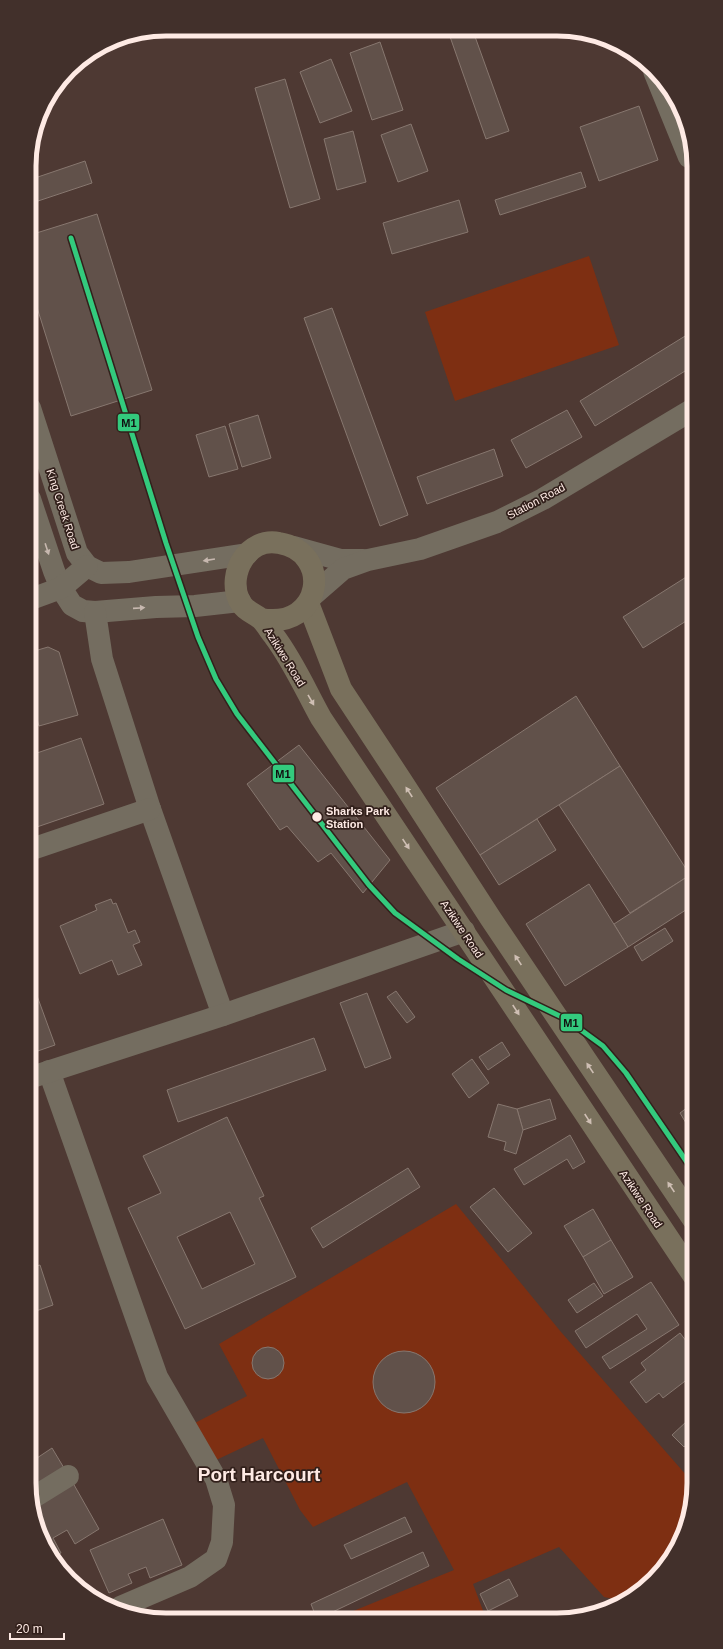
<svg xmlns="http://www.w3.org/2000/svg" width="723" height="1649" viewBox="0 0 723 1649" font-family="Helvetica,sans-serif">
<style>
.green{fill:#7e2f12}
.building{fill:#61514a;stroke:#87776f;fill-rule:evenodd}
.lines{fill:none;stroke-linecap:round;stroke-linejoin:round}
.minor{stroke:#746d60;stroke-width:22}
.major{stroke:#79705c;stroke-width:22}
.metro-1-casing{stroke:#32201b;stroke-width:8}
.metro-1{stroke:#33ca7d;stroke-width:5}
.oneway{fill:#c7b8af}
.oneway2{fill:#cfbfb4}
.stop-dot{fill:#feeae4;stroke:#32201b;stroke-width:1.5}
.labels{text-anchor:middle;dominant-baseline:central;stroke-width:3.5;stroke-linejoin:round;paint-order:stroke}
.street-label{font-size:11px;fill:#feeae4;stroke:#32201b}
.stop-label{font-size:11px;font-weight:bold;fill:#feeae4;stroke:#32201b;text-anchor:start}
.town-label{font-size:19px;font-weight:bold;fill:#feeae4;stroke:#32201b}
.rim{fill:none;stroke:#feeae4;stroke-width:5}
.line-badge{stroke:#32201b;stroke-width:1.5}
.pale-badge-label{font-size:11px;text-anchor:middle;font-weight:bold;fill:#111}
</style>
<rect width="100%" height="100%" fill="#4e3933"/>
<g class="green">
<path d="M589 256 619 345 455 401 425 312Z"/>
<path d="M456 1204 561 1332 694 1484V1492L687 1527 666 1567 633 1597 623 1601 604 1597 559 1547 473 1584 485 1616H341L454 1570 407 1482 313 1527 300 1510 263 1438 214 1461 191 1425 247 1396 219 1344Z"/>
</g>
<g class="building">
<path d="M297 30H310L298 34Z"/>
<path d="M448 31H473L509 131 486 139Z"/>
<path d="M573 32H583L589 34 575 39Z"/>
<path d="M380 42 403 110 372 120 350 53Z"/>
<path d="M331 59 352 111 320 123 300 72Z"/>
<path d="M285 79 320 199 290 208 255 88Z"/>
<path d="M639 106 658 160 599 181 580 127Z"/>
<path d="M411 124 428 171 398 182 381 135Z"/>
<path d="M353 131 366 182 337 190 324 139Z"/>
<path d="M85 161 92 183 29 204V180Z"/>
<path d="M581 172 586 187 500 215 495 200Z"/>
<path d="M459 200 468 232 392 254 383 223Z"/>
<path d="M97 214 152 390 71 416 30 285V235Z"/>
<path d="M332 308 408 515 380 526 304 318Z"/>
<path d="M690 333V368L595 426 580 401Z"/>
<path d="M567 410 582 437 526 468 511 440Z"/>
<path d="M258 415 271 458 242 467 229 424Z"/>
<path d="M225 426 238 469 209 477 196 435Z"/>
<path d="M494 449 503 476 427 504 417 477Z"/>
<path d="M691 574V618L643 648 623 617Z"/>
<path d="M48 647 59 652 78 715 39 726 31 699V652Z"/>
<path d="M576 696 620 766 480 855 436 788Z"/>
<path d="M81 738 104 804 31 829V755Z"/>
<path d="M299 745 390 860 363 893 331 853 318 862 287 826 280 830 247 784Z"/>
<path d="M620 766 690 875 630 913 559 805Z"/>
<path d="M537 819 556 850 499 885 480 855Z"/>
<path d="M690 875 692 877V906L628 947 614 924Z"/>
<path d="M589 884 628 947 565 986 526 924Z"/>
<path d="M111 899 113 904 116 903 128 933 135 930 140 942 133 945 142 965 118 975 112 960 80 974 60 926 97 910 95 905Z"/>
<path d="M665 928 673 941 642 961 634 947Z"/>
<path d="M32 982 55 1045 32 1053Z"/>
<path d="M396 991 415 1017 407 1023 387 997Z"/>
<path d="M367 993 391 1058 365 1068 340 1003Z"/>
<path d="M314 1038 326 1070 178 1122 167 1090Z"/>
<path d="M502 1042 510 1055 488 1070 479 1057Z"/>
<path d="M472 1059 489 1083 469 1098 452 1074Z"/>
<path d="M550 1099 556 1119 523 1130 517 1109Z"/>
<path d="M498 1104 517 1109 523 1130 516 1154 504 1150 506 1142 488 1137Z"/>
<path d="M692 1104V1119L686 1123 680 1113Z"/>
<path d="M227 1117 264 1196 259 1198 296 1277 185 1329 128 1208 161 1193 143 1156ZM230 1212 255 1264 202 1289 177 1237Z"/>
<path d="M570 1135 585 1162 573 1169 567 1159 524 1185 514 1169Z"/>
<path d="M408 1168 420 1187 323 1248 311 1228Z"/>
<path d="M494 1188 532 1233 508 1252 470 1207Z"/>
<path d="M593 1209 611 1240 583 1257 564 1226Z"/>
<path d="M611 1240 633 1277 604 1294 583 1257Z"/>
<path d="M40 1265 53 1305 33 1312V1267Z"/>
<path d="M651 1282 679 1325 610 1369 602 1357 647 1329 637 1314 586 1348 575 1331Z"/>
<path d="M594 1283 603 1296 577 1313 568 1300Z"/>
<path d="M680 1333 693 1350V1375L663 1398 659 1393 646 1403 630 1382 646 1370 641 1363Z"/>
<circle cx="268" cy="1363" r="16"/>
<circle cx="404" cy="1382" r="31"/>
<path d="M687 1421 694 1428V1438L684 1447 672 1435Z"/>
<path d="M52 1448 64 1468 34 1488V1460Z"/>
<path d="M73 1483 99 1529 75 1544 67 1530 53 1538 61 1553 52 1558 34 1519V1506Z"/>
<path d="M405 1517 412 1532 351 1559 344 1545Z"/>
<path d="M163 1519 182 1565 150 1578 146 1567 128 1574 132 1583 109 1593 90 1550Z"/>
<path d="M423 1552 429 1566 322 1617H316L311 1604Z"/>
<path d="M509 1579 518 1596 488 1611 480 1594Z"/>
</g>
<g class="lines">
<g class="minor">
<path d="M654 71 689 157"/>
<path d="M30 408 77 553 87 566 101 573 129 572 247 554"/>
<path d="M30 499 54 571 61 588 72 605 83 611 95 612 156 607 195 606 240 601"/>
<path d="M294 547 341 560H363"/>
<path d="M312 596 343 569 368 560 420 549 497 522 543 499 690 411"/>
<path d="M31 599 61 588 87 566"/>
<path d="M95 612 102 659 150 809 223 1015"/>
<path d="M32 849 150 809"/>
<path d="M49 1071 157 1377 216 1479 224 1505 222 1542 216 1559 190 1577 120 1607"/>
<path d="M32 1077 223 1015 464 931"/>
<path d="M34 1497 68 1476"/>
</g>
<g class="major">
<path d="M308 603 341 689 401 780 491 919 693 1219"/>
<path d="M261 619C323 630 333 552 279 543 248 537 227 573 239 600 245 612 253 612 261 619 266 624 270 631 274 636 293 661 306 691 321 718L693 1275"/>
</g>
<g class="metro-1-casing">
<path id="metro-1" d="M71 238 166 543 198 637 216 679 237 714 369 885 395 913 458 959 506 990 566 1019 603 1046 626 1073 693 1171"/>
</g>
<use href="#metro-1" class="metro-1"/>
</g>
<defs><path id="oneway-solid" d="M-6-.8H1V-3.2L6.5 0L1 3.2V.8H-6Z"/></defs>
<g class="oneway">
<use href="#oneway-solid" transform="translate(47 549) rotate(72)"/>
<use href="#oneway-solid" transform="translate(209 560) rotate(171)"/>
<use href="#oneway-solid" transform="translate(139 608) rotate(-4)"/>
</g>
<g class="oneway2">
<use href="#oneway-solid" transform="translate(311 700) rotate(60)"/>
<use href="#oneway-solid" transform="translate(409 792) rotate(-123)"/>
<use href="#oneway-solid" transform="translate(406 844) rotate(56)"/>
<use href="#oneway-solid" transform="translate(518 960) rotate(-124)"/>
<use href="#oneway-solid" transform="translate(516 1010) rotate(57)"/>
<use href="#oneway-solid" transform="translate(590 1068) rotate(-124)"/>
<use href="#oneway-solid" transform="translate(588 1119) rotate(57)"/>
<use href="#oneway-solid" transform="translate(671 1187) rotate(-124)"/>
</g>
<circle class="stop-dot" cx="317" cy="817" r="5.5"/>
<g class="labels">
<g class="street-label">
<text transform="translate(536 501) rotate(-28)">Station Road</text>
<text transform="translate(63 509) rotate(72)">King Creek Road</text>
<text transform="translate(285 657) rotate(58)">Azikiwe Road</text>
<text transform="translate(462 929) rotate(56)">Azikiwe Road</text>
<text transform="translate(641 1199) rotate(56)">Azikiwe Road</text>
</g>
<g class="stop-label">
<text x="326" y="811">Sharks Park<tspan x="326" dy="13">Station</tspan></text>
</g>
<g class="town-label">
<text x="259" y="1474">Port Harcourt</text>
</g>
</g>
<path d="M0 0H723V1649H0ZM166 36H557A130 130 0 0 1 687 166V1483A130 130 0 0 1 557 1613H166A130 130 0 0 1 36 1483V166A130 130 0 0 1 166 36Z" fill="#42302b" fill-rule="evenodd"/>
<path class="rim" d="M166 36H557A130 130 0 0 1 687 166V1483A130 130 0 0 1 557 1613H166A130 130 0 0 1 36 1483V166A130 130 0 0 1 166 36Z"/>
<g class="line-badge">
<rect x="117" y="413" width="23" height="19" rx="4" fill="#33ca7d"/>
<rect x="272" y="764" width="23" height="19" rx="4" fill="#33ca7d"/>
<rect x="560" y="1013" width="23" height="19" rx="4" fill="#33ca7d"/>
</g>
<g class="pale-badge-label">
<text x="129" y="427">M1</text>
<text x="283" y="778">M1</text>
<text x="571" y="1027">M1</text>
</g>
<path d="M10 1633v6h54v-6" fill="none" stroke="#feeae4" stroke-width="2"/>
<text x="16" y="1633" font-size="12" fill="#feeae4" stroke="#32201b" stroke-width="3" paint-order="stroke">20 m</text>
</svg>
